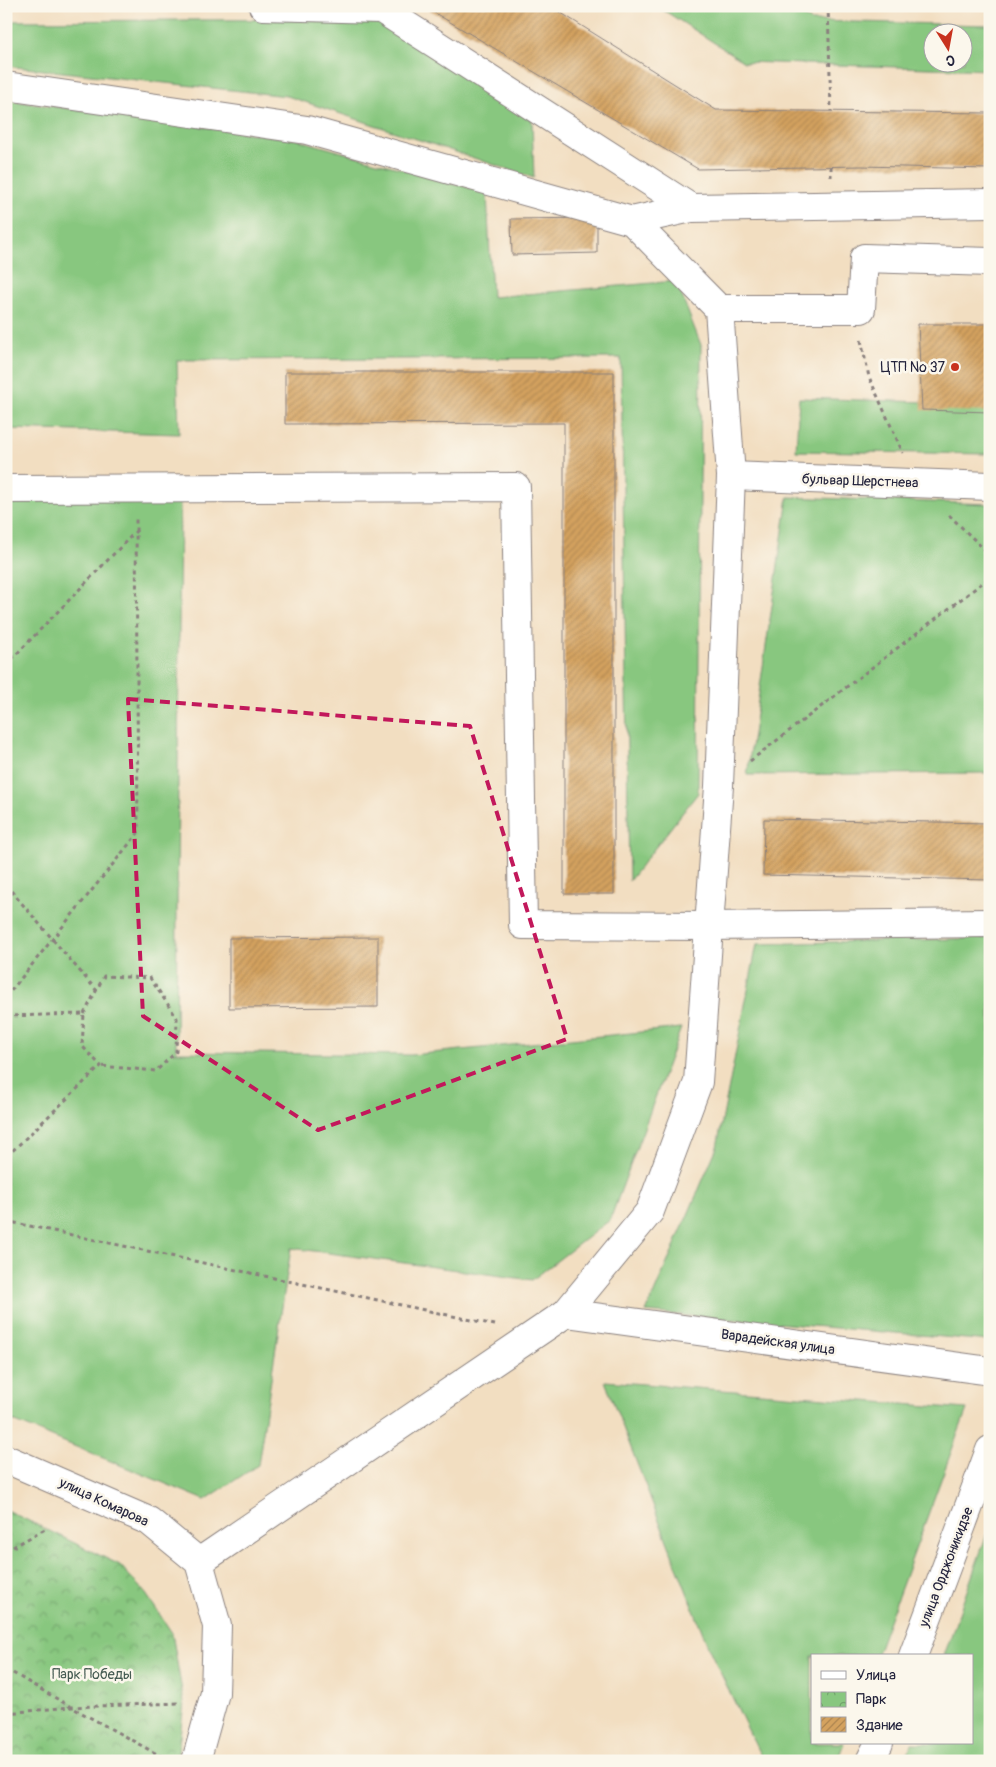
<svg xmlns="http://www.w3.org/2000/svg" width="996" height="1767" viewBox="0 0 996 1767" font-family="Pangolin,sans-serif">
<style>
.grass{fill:#88c77f;stroke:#55745d;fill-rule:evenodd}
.park{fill:url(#park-crowns);stroke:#55745d}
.building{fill:url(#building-hatch)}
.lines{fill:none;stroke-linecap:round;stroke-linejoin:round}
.minor-casing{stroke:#8a807e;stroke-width:30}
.major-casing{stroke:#8a807e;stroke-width:30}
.path{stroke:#8a807e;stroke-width:3;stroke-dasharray:4 4;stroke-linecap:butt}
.minor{stroke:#fff;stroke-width:28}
.major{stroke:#fff;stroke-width:28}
.marked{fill:none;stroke:#c2185b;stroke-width:4;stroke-dasharray:10 6;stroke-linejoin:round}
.poi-dot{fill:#c8321e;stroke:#fbf7ec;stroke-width:2}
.labels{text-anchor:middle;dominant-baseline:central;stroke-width:5;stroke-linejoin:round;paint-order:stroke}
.poi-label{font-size:14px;fill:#22223b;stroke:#fbf7ec;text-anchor:end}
.street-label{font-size:14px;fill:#22223b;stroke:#fbf7ec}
.park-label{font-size:14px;fill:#465c53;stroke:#fbf7ec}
</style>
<defs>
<pattern id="park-crowns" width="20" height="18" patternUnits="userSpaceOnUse" patternTransform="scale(1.25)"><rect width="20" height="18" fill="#88c77f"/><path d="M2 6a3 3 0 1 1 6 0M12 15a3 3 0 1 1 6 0" fill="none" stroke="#6fa169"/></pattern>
<pattern id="building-hatch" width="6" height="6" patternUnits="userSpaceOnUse" patternTransform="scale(1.25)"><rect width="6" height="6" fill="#d4a25f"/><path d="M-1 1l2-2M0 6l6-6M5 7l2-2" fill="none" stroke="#ac8450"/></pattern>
</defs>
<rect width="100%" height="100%" fill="#fbf7ec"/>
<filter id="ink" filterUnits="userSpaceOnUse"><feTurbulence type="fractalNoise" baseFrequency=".02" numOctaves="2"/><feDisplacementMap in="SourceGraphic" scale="10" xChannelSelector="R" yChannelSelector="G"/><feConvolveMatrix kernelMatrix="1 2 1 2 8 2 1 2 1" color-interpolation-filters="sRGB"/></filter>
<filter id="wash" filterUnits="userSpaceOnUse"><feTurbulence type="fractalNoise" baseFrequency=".0096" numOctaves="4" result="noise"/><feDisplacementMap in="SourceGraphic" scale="20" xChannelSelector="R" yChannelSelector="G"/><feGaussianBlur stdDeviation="1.12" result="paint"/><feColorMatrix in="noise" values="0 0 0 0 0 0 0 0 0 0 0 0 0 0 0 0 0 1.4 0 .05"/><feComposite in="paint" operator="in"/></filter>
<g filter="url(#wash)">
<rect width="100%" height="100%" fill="#f2dec1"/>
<g class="grass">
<path d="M657 6H788L811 21 990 25V70L744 62ZM964 32V62H934V32Z"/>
<path d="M377 19 532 120 534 178 287 96 6 66V21Z"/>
<path d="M6 100 299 140 487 193 492 297 676 281 701 345 698 793 629 881 621 358 177 360 179 434 6 429Z"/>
<path d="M799 398 990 404V454L796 451Z"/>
<path d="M6 493 180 494 176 1052 411 1055 681 1028 610 1220 532 1280 291 1248 258 1465 205 1500 6 1418Z"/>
<path d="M788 497 990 504V773L747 775Z"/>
<path d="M990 938V1341L646 1312 717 1147 757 944Z"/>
<path d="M605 1381 967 1409 876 1656H812V1743H844L837 1761H763L709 1649Z"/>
<path d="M990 1525V1761H905L912 1743H972V1656H944Z"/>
</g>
<path class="park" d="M6 1510 120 1565 146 1594 172 1633 184 1703 177 1761H6Z"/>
<g id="blocks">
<g class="building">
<path d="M423 6H550L716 110 990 113V169L861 166 698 169Z"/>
<path d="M597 218V253L512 255 511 219Z"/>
<path d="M918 324H990V412L922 410Z"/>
<path d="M285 372H614V894H564V423L285 424Z"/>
<path d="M764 819 990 823V880L763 875Z"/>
<path d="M378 937V1007L229 1008V938Z"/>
</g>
</g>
</g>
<g filter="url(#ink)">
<use href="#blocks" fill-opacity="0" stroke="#8a807e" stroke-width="1"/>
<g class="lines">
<g class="minor-casing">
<g id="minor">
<path d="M263 6 381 9 691 208 990 203"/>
<path d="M6 86 307 130 632 221 719 309 731 476 719 786 698 1082 650 1211 566 1313 199 1562"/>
<path d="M632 221 691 208"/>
<path d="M719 309H861L864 258 990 262"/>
<path d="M731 476 990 486"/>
<path d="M6 489 516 487 523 925 710 926 990 923"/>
<path d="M566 1313 990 1371"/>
<path d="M913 1656 990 1450"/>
<path d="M870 1761 879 1743"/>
</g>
</g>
<g class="major-casing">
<path id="major" d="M6 1459 149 1521 199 1562 217 1626 215 1693 196 1761"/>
</g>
<g class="path">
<path d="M828 6 831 111"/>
<path d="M831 166V177"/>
<path d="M861 340 869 377 903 453"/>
<path d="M949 515 990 555"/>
<path d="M6 665 137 530"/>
<path d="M750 761 990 577"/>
<path d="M6 885 97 991"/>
<path d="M6 997 138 833 136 519"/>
<path d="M84 1014 104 976 150 978 177 1018 176 1052 156 1071 101 1066"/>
<path d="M6 1016 84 1014 82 1046 101 1066 6 1157"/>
<path d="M6 1221 495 1325"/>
<path d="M6 1551 45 1529"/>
<path d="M6 1669 71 1707 166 1759"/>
<path d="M6 1713 71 1707 180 1703"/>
</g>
<use href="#minor" class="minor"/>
<use href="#major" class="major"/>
</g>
</g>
<path class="marked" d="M128 699 470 726 567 1039 318 1130 143 1016Z"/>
<circle class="poi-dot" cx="955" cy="367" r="5"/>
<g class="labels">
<g class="poi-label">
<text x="945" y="367">ЦТП № 37</text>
</g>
<g class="street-label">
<text transform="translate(860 481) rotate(2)">бульвар Шерстнева</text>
<text transform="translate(778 1342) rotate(8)">Варадейская улица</text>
<text transform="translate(104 1502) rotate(25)">улица Комарова</text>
<text transform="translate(946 1567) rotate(-69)">улица Орджоникидзе</text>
</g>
<g class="park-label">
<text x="92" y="1674">Парк Победы</text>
</g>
</g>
<rect width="996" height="1767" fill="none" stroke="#fbf7ec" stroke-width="25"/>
<rect x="811" y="1654" width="162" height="90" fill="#fbf7ec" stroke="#a4a2a5"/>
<rect x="821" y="1671" width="25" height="8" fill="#ffffff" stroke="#a4a2a5"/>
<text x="856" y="1680" font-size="15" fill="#22223b">Улица</text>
<rect x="821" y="1692" width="25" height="15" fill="url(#park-crowns)" stroke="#a4a2a5"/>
<text x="856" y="1704" font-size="15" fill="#22223b">Парк</text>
<rect x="821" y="1717" width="25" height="15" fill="url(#building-hatch)" stroke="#a4a2a5"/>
<text x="856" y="1730" font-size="15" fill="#22223b">Здание</text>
<g transform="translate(948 48) rotate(169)"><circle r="24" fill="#fbf7ec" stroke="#a4a2a5"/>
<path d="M0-4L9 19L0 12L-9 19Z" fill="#c8321e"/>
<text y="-8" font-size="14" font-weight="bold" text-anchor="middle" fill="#22223b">С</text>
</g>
</svg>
